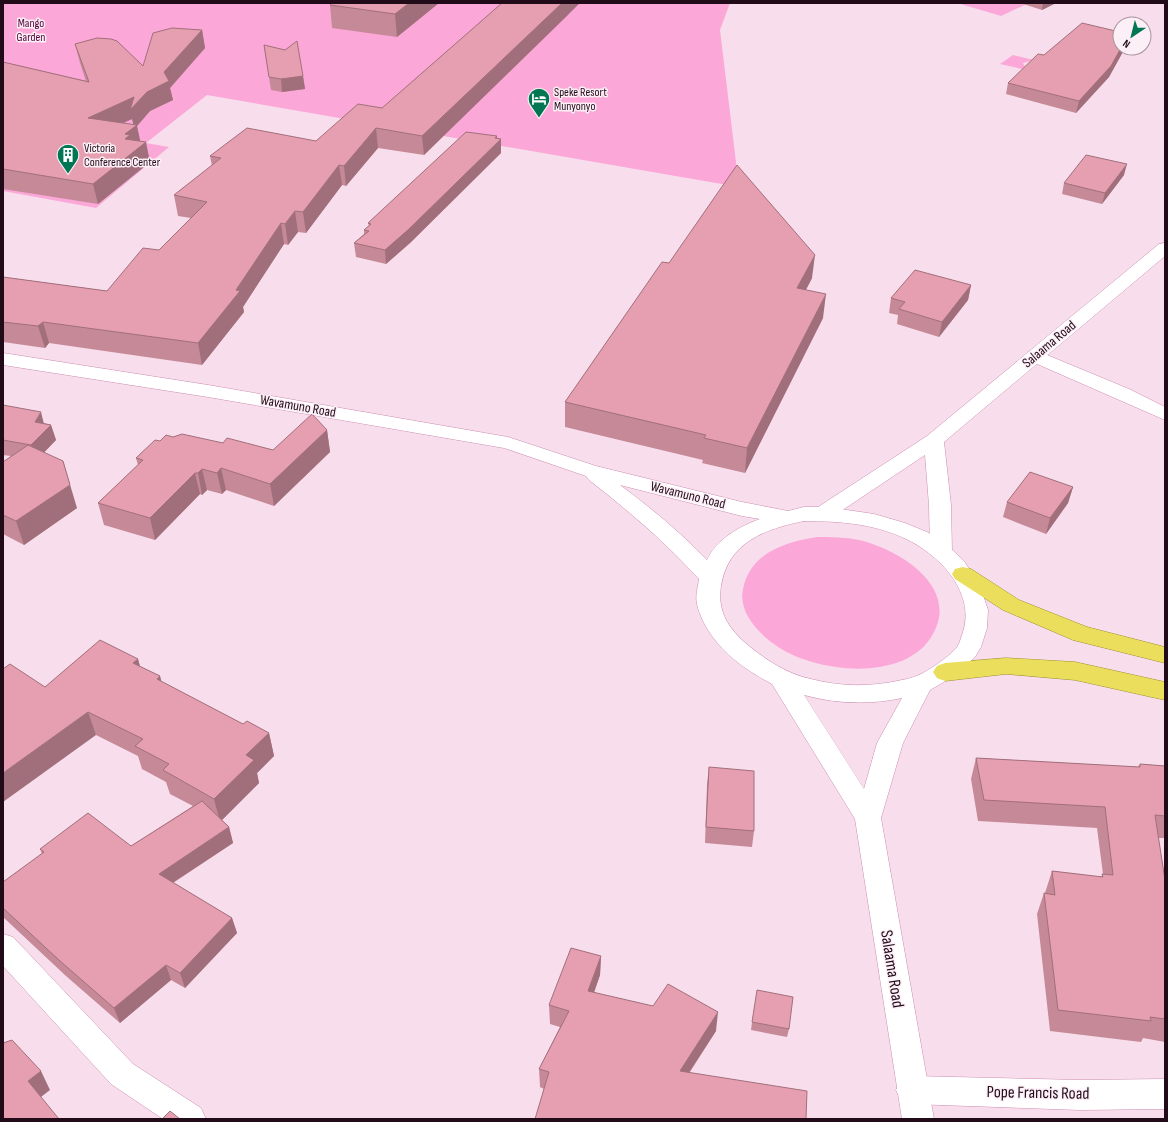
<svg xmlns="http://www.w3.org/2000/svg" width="1168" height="1122" viewBox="0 0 1168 1122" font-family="'Sofia Sans Condensed',sans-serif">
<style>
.green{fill:#fba8d9}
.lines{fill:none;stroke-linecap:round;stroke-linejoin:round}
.minor-casing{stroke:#cc8eb2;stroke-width:1}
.tertiary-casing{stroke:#cc8eb2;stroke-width:1}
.secondary-casing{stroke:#cc8eb2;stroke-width:1}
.trunk-casing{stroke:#a08f2b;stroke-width:1}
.minor{fill:#fff;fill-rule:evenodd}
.tertiary{fill:#fff;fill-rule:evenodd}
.secondary{fill:#fff;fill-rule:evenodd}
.trunk{fill:#eade5c;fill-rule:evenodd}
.wall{fill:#c68997;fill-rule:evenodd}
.shaded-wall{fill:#a16f7b}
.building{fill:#e69fb0;stroke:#a16f7b}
.labels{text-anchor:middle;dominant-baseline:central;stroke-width:3;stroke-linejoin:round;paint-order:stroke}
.far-park-label{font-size:12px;fill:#4e0239;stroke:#fdeff6}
.far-poi-label{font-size:12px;fill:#210b19;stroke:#fdeff6;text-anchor:start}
.street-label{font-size:14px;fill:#210b19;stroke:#fdeff6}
.near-street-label{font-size:17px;fill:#210b19;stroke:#fdeff6}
</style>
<rect width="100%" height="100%" fill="#f8deec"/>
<g class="green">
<path d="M3 3H730L720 30 739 187 207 95 146 143 169 147 96 208 3 191Z"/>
<path d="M957 3H1029L1001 16Z"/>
<path d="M1013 55 1034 60 1023 63 1025 67 1022 69 1000 64Z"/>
<path d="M817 537C831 537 845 537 859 540 898 549 960 586 933 634 906 684 812 673 774 644 757 632 738 611 743 589 750 553 785 542 817 537Z"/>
</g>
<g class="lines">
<g class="minor-casing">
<g id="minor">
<path d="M1035 350 1129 389 1165 407V420L1028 360 1026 356 1028 352Z"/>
<path d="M3 934 13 937 133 1064 201 1108 206 1119H163L111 1084 3 966Z"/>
<path d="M912 1076 1080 1080 1165 1079V1109L1080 1110 912 1104 901 1100 896 1090 901 1080Z"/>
</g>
</g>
<g class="tertiary-casing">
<path id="tertiary" d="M1165 243V256L944 442 951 505 952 552 949 557 941 559 933 557 930 552 929 505 925 455 829 519 822 521 815 519 811 514 815 509 927 436 1159 244Z"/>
</g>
<g class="secondary-casing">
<path id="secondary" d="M3 353 208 385 508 437 596 466 742 502 788 511 804 507H827L874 514 905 523 927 532 947 545 964 561 980 586 988 610 987 628 981 647 975 657 954 676 930 690 903 743 881 818 934 1119H902L855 819 772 684C744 669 718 651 703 621 701 616 698 610 697 604 695 596 698 587 699 579 664 541 630 512 589 480L586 476 504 448 208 397 3 365ZM620 485 742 516 760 519C738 527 717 539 707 560 680 532 651 508 620 485ZM804 521C841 521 879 524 912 542 943 559 975 594 963 632 961 637 960 643 957 647 952 653 946 658 940 662 928 671 916 678 902 680 871 687 841 687 811 679 792 675 774 665 758 653 735 636 716 617 721 586 728 542 765 529 804 521ZM804 695C837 704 869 705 902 698L877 743 864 789Z"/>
</g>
<g class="trunk-casing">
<g id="trunk">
<path d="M963 567 971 569 1019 600 1087 627 1165 647V663L1073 640 1003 610 955 579 952 574 955 569Z"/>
<path d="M1006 658 1075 662 1165 682V700L1075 680 1006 674 945 681 937 678 933 672 937 666 945 663Z"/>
</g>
</g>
<use href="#minor" class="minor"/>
<use href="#tertiary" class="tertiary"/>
<use href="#secondary" class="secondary"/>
<use href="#trunk" class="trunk"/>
</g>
<g class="wall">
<path d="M332 3H439L397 37 332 28 330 5Z"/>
<path d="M1020 3H1056L1042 10Z"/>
<path d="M569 14 424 155 378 148 346 186 342 185 306 233 298 232 288 245 284 244 243 307 244 312 202 365 49 343 45 348 3 342V277L107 291 159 250 191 218 178 216 174 195 212 166 210 156 316 141Z"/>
<path d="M202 30 205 48 170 88 173 100 150 111 137 126 140 141 150 162 98 204 3 189V62L86 81 80 63 75 44 143 66ZM132 119 134 125 123 123Z"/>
<path d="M264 45 303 76 305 89 282 92 271 90Z"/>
<path d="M1120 48H1125L1109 77 1076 113 1006 94 1008 83 1044 55Z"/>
<path d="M497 139 501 153 410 243 386 264 356 257 354 243 364 234V230L369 226 368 223Z"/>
<path d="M1124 175 1102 204 1062 194 1064 183Z"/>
<path d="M669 263 812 278 806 290 823 318 745 473 702 463 703 460 565 427V402Z"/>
<path d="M971 285 968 300 939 337 897 324 898 315 889 313 891 298Z"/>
<path d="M3 405 44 423 51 425 56 440 44 452 77 508 24 545 3 534V462L11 456 3 455Z"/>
<path d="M327 430 330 452 274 506 226 490 222 494 207 490 202 495 200 494 155 540 104 525 98 503 138 465 136 458 160 441 223 443 273 450Z"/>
<path d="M1073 487 1068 503 1046 534 1003 517 1007 502Z"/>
<path d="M138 659 140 667 160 676 161 682 243 724 269 733 274 756 257 773 259 783 222 820 229 827 233 843 173 883 232 918 237 933 185 988 171 980 120 1023 66 976 3 917V882L42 854 40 849 131 846 193 806 170 794 166 782 142 769 138 756 96 735 45 687Z"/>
<path d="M976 758 1138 767 1140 764 1165 766V838H1158L1165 880V1042L1143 1038 1141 1042 1050 1031 1037 914 1044 893H1045L1052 871 1101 877 1103 874 1097 828 978 821 971 779Z"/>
<path d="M709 767 754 831 752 847 705 843 707 784Z"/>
<path d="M601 956 600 975 594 992 716 1031 690 1072 544 1089 540 1087 539 1069 560 1027 550 1024 549 1005Z"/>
<path d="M752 1022 789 1029 787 1037 751 1030Z"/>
</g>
<g class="shaded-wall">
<path d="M409 3H439L397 37 395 14Z"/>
<path d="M562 3H580L424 155 422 136Z"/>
<path d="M1043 3H1056L1042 10Z"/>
<path d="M202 30 205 48 170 88 173 100 150 111 137 126 141 145 146 142 150 162 98 204 93 184 125 134 134 127 132 119 92 137 88 118 164 72Z"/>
<path d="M1121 48H1125L1109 77 1076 113 1079 101Z"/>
<path d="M303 76 305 89 282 92 281 79Z"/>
<path d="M376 128 378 148 346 186 344 166Z"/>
<path d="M497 136V143L501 139V153L410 243 386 264 385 250Z"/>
<path d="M1127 164 1124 175 1102 204 1105 193Z"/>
<path d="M339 165 342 185 306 233 303 212Z"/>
<path d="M295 211 298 232 288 245 285 224Z"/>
<path d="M281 223 284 244 243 307 244 312 202 365 198 343 236 290Z"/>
<path d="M815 255 812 278 794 312 797 288Z"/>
<path d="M971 285 968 300 939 337 942 322Z"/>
<path d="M826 294 823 318 745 473 747 448Z"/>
<path d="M43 322 49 343 45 348 38 326Z"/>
<path d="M41 412 45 428 51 425 56 440 36 461 31 445 35 422Z"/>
<path d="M327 430 330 452 274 506 270 484Z"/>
<path d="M63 461 77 508 24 545 16 521Z"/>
<path d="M221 468 226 490 222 494 217 473Z"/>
<path d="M202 469 207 490 202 495 198 473Z"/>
<path d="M195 473 200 494 155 540 150 518Z"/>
<path d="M1073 487 1068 503 1046 534 1050 518Z"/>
<path d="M138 659 144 682 133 663Z"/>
<path d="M160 676 166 699 157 679Z"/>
<path d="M88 712 96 735 3 802V773Z"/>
<path d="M269 733 274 756 257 773 259 783 220 822 214 799 246 755Z"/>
<path d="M229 827 233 843 163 889 159 874Z"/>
<path d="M232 918 237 933 185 988 180 973Z"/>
<path d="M601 956 600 975 588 1010V991Z"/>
<path d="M166 965 171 980 120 1023 114 1008Z"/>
<path d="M718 1012 716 1031 678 1089 680 1071Z"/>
<path d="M41 1071 50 1090 37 1100 28 1081Z"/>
</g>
<g class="building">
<path d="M332 3H409L395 14 330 5Z"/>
<path d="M502 3H562L422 136 376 128 344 166 339 165 303 212 295 211 285 224 281 223 236 290 240 291 198 343 43 322 38 326 3 322V277L107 291 143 248 159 250 207 202 174 195 221 158 210 156 247 128 316 141 358 104 382 108Z"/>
<path d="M1082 23 1120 32V48H1121L1111 66 1079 101 1008 83 1038 54 1044 55Z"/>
<path d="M172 28 202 30 164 72 169 81 147 92 130 110 134 97 88 118 137 125 125 134 130 135 125 139 146 142 93 184 3 169V62L89 82 75 44 97 38 111 39 117 41 143 66 153 33Z"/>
<path d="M297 41 303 76 281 79 269 77 264 45 285 50Z"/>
<path d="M466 132 497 136 495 138 501 139 409 229 385 250 354 243 369 231 364 230 371 224 368 223Z"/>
<path d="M1086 155 1127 164 1105 193 1064 183Z"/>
<path d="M737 165 815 255 797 288 826 294 747 448 704 438 706 435 565 402 662 262 669 263Z"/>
<path d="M915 270 971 285 942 322 899 309 905 302 891 298Z"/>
<path d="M3 405 41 412 35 422 51 425 31 445 3 440Z"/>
<path d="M312 414 327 430 270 484 221 468 217 473 202 469 198 473H195L150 518 98 503 143 460 136 458 155 440 160 441 166 435 173 437 182 434 223 443 227 438 273 450Z"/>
<path d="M28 445 63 461 70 485 16 521 3 515V462Z"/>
<path d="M1030 472 1073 487 1050 518 1007 502Z"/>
<path d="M100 640 138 659 133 663 160 676 157 679 243 724 247 721 269 733 246 755 254 760 214 799 163 770 169 764 135 746 143 739 88 712 3 773V669L10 664 45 687Z"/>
<path d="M976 758 1140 767V764L1165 766V816L1155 815 1165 880V1019L1150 1017 1151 1021 1058 1010 1044 893 1055 895 1052 871 1103 877 1102 874 1113 875 1105 807 984 800Z"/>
<path d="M709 767 754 771V831L706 827Z"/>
<path d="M202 801 229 827 159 874 232 918 180 973 166 965 114 1008 60 961 3 908V882L44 852 40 849 88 813 131 846Z"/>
<path d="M571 948 601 956 588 991 653 1006 668 984 718 1012 680 1071 807 1091 806 1119H535L549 1072 539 1069 569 1011 549 1005Z"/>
<path d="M757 990 793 997 789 1029 752 1022Z"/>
<path d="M12 1040 41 1071 28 1081 59 1119H3V1043Z"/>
<path d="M170 1111 180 1119H162Z"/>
</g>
<defs>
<g id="hotel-pin" transform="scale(1.15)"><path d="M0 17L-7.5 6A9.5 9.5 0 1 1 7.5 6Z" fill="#007652" stroke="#fdeff6"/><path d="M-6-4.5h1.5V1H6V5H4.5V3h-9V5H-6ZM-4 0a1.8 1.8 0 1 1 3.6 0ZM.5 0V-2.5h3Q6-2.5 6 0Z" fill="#fff"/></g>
<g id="building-pin" transform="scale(1.15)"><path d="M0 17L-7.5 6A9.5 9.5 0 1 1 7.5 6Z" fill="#007652" stroke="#fdeff6"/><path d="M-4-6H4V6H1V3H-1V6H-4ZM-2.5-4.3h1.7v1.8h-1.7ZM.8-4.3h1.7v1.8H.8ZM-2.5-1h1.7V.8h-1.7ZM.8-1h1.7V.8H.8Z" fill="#fff"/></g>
</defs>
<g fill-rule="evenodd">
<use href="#hotel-pin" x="539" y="99"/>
<use href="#building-pin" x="68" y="155"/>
</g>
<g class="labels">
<g class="far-park-label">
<text x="31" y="23">Mango<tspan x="31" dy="14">Garden</tspan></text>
</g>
<g class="far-poi-label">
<text x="554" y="92">Speke Resort<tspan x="554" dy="14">Munyonyo</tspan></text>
<text x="84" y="148">Victoria<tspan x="84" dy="14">Conference Center</tspan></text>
</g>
<g class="street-label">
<text transform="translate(1049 344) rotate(-40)">Salaama Road</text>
<text transform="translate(298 406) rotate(10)">Wavamuno Road</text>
<text transform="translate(688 495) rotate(14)">Wavamuno Road</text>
</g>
<g class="near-street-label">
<text transform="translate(892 969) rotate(81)">Salaama Road</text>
<text transform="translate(1038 1093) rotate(1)">Pope Francis Road</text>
</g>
</g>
<rect width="1168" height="1122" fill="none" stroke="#210b19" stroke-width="8"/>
<g transform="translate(1132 36) rotate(215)"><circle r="19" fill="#fdeff6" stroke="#a5949e"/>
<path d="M0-3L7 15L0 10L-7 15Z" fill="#007652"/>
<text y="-6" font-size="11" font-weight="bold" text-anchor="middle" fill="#210b19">N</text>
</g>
</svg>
